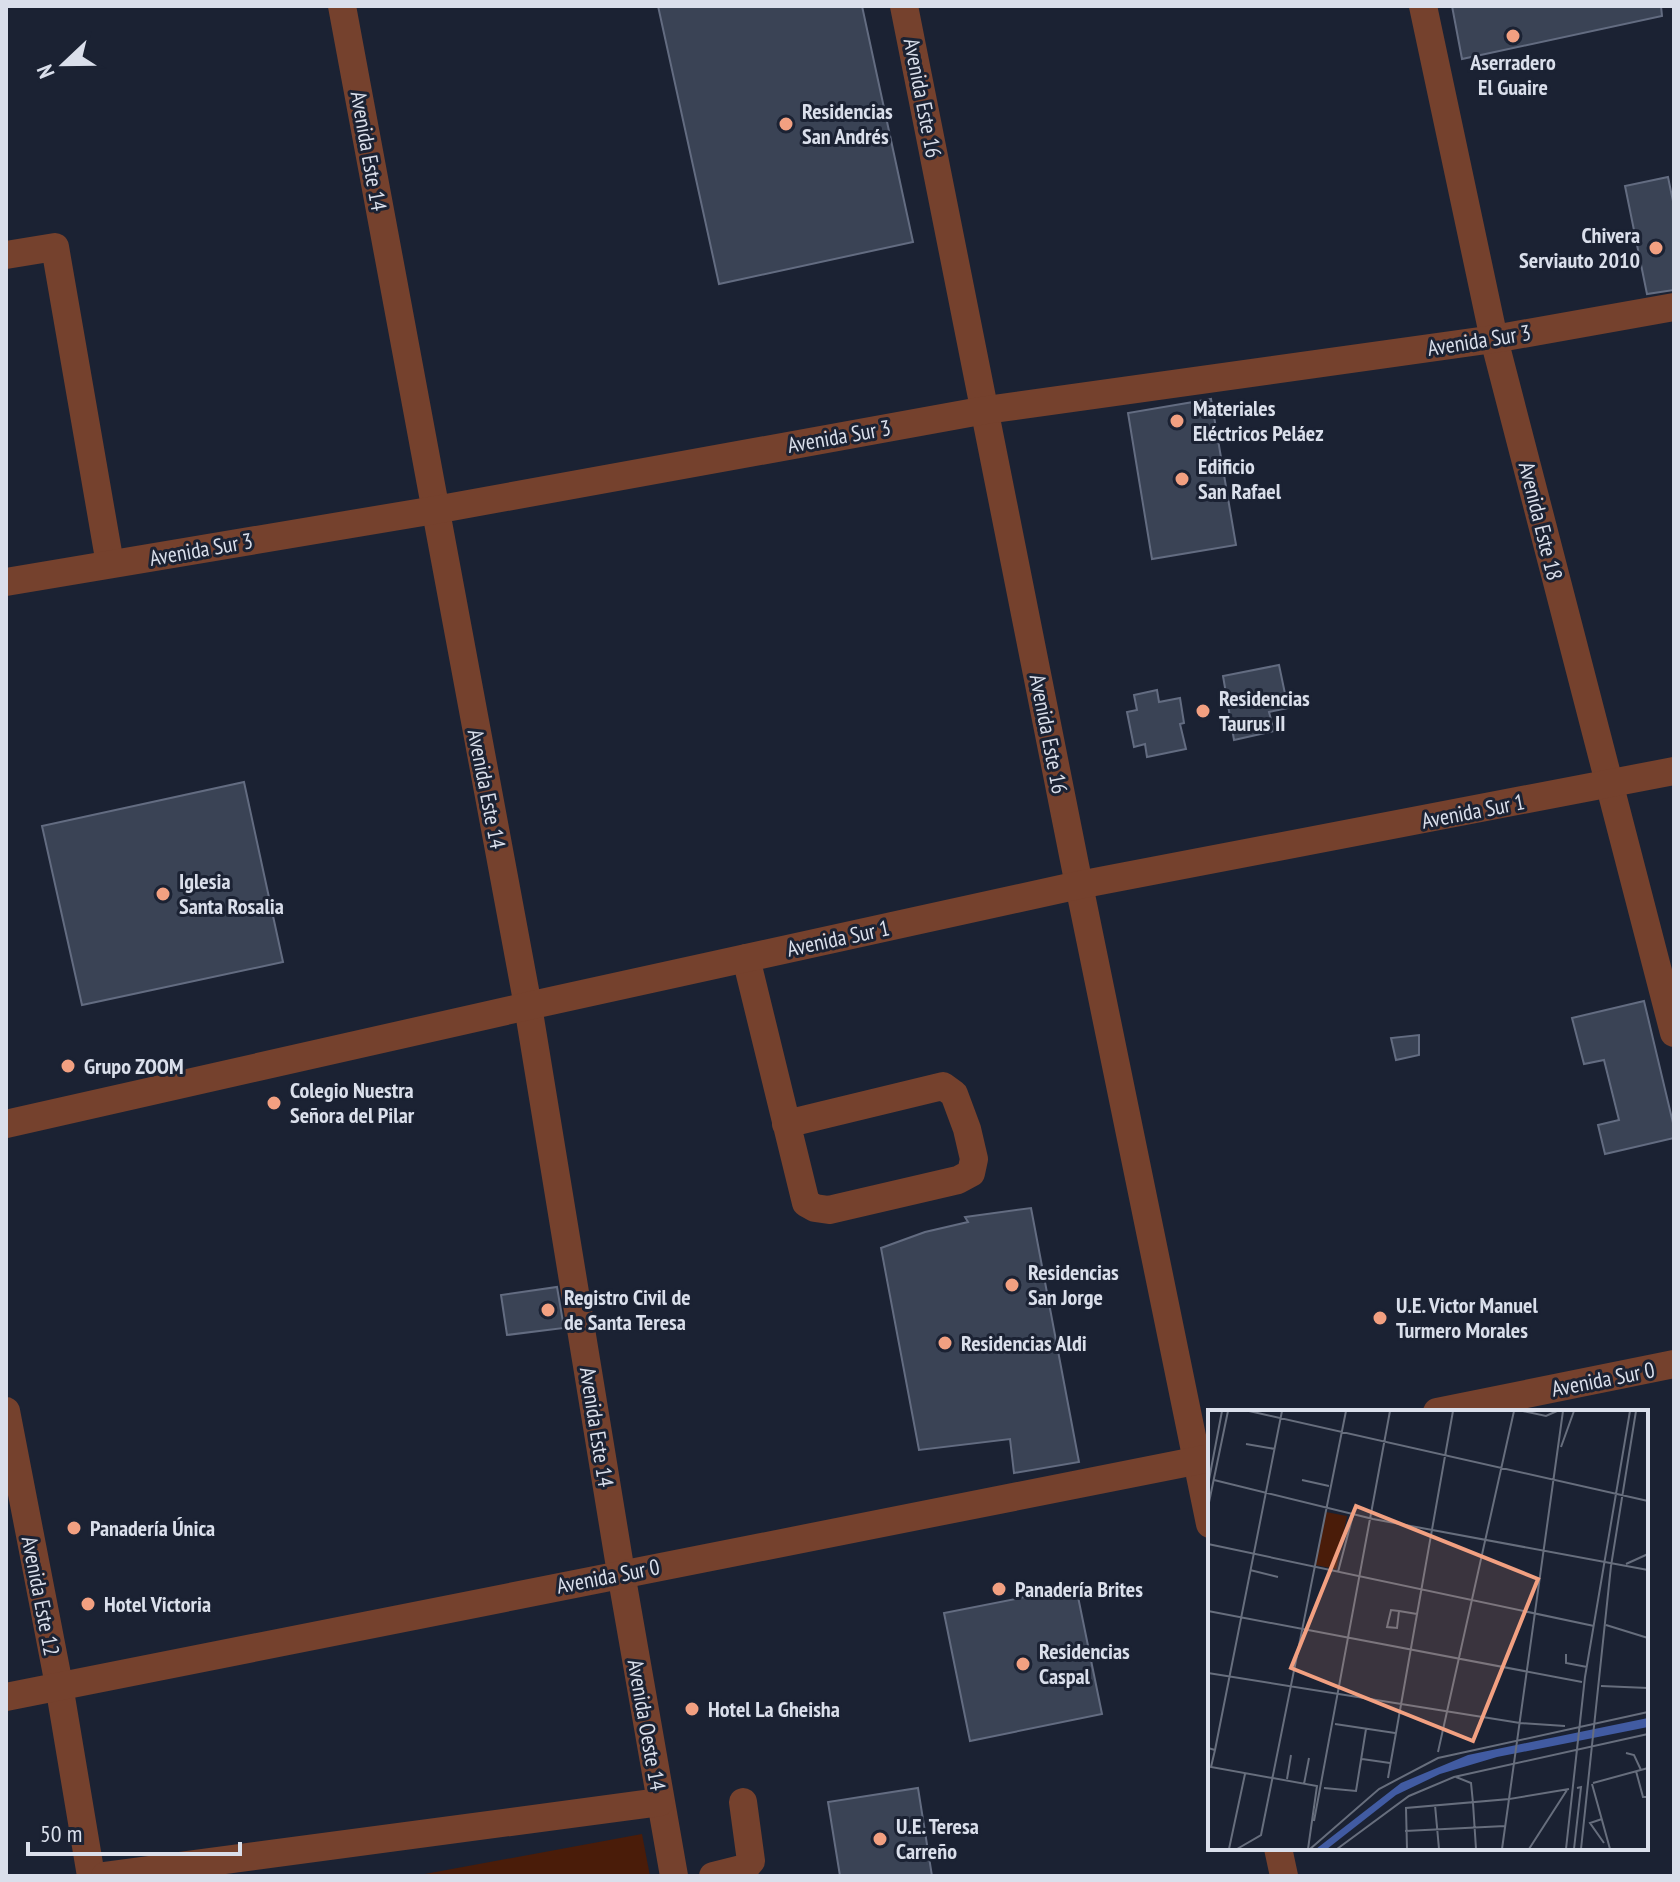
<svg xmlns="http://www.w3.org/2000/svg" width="1680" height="1882" viewBox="0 0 1680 1882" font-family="'PT Sans Narrow',sans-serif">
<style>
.green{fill:#4a1c09}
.building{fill:#3a4355;stroke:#636c81;stroke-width:2}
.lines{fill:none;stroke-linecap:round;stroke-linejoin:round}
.minor{stroke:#75412d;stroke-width:28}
.poi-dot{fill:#f2a081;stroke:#1b2233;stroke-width:3}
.labels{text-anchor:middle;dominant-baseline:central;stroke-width:6;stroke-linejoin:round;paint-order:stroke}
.poi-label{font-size:22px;font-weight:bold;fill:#dadfeb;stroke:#1b2233;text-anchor:start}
.street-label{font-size:22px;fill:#dadfeb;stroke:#1b2233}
.inset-road{fill:none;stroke:#676e7d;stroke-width:2}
.view{fill:#f2a081;fill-opacity:0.15;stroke:#f2a081;stroke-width:4}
.inset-edge{fill:none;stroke:#dadfeb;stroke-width:4}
</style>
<rect width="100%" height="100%" fill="#1b2233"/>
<path class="green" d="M642 1834 650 1876H414Z"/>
<g class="building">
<path d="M658 6H862L913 242 719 284Z"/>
<path d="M1452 6H1661L1662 16 1462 59Z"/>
<path d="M1668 177 1674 206V290L1647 294 1625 186Z"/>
<path d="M1211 399 1236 545 1152 559 1128 413Z"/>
<path d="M1279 665 1288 708 1269 712 1274 731 1234 740 1223 676Z"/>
<path d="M1157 690 1159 702 1180 698 1184 723 1180 724 1186 749 1147 757 1145 744 1134 747 1127 712 1137 710 1134 695Z"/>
<path d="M244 782 283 962 82 1005 42 826Z"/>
<path d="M1644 1001 1674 1127V1138L1605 1154 1598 1125 1619 1120 1604 1060 1584 1064 1572 1018Z"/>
<path d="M1419 1035V1055L1396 1060 1391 1038Z"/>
<path d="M1031 1208 1079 1462 1014 1473 1010 1439 919 1450 881 1248 925 1232 968 1222 965 1217Z"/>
<path d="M557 1287 564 1328 507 1335 501 1295Z"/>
<path d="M1076 1587 1102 1714 970 1741 944 1613Z"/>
<path d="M918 1788 932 1876H840L828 1802Z"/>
</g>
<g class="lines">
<g class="minor">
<path d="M342 6 528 1006 621 1573 674 1876"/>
<path d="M904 6 1079 885 1210 1524"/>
<path d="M1423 6 1494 339 1674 1033"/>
<path d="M6 255 55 247 110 564"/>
<path d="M6 582 435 510 986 410 1494 339 1674 307"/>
<path d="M746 958 806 1203 815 1208 829 1210 958 1180 971 1173 974 1159 967 1129 954 1094 943 1086 786 1124"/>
<path d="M6 1124 528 1006 1079 885 1674 771"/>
<path d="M6 1411 59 1685 91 1876"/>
<path d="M1437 1412 1674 1364"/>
<path d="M6 1697 1210 1458"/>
<path d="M1278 1848 1284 1876"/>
<path d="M105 1876 660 1802"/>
<path d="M713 1876 745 1868 751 1861 743 1802"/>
</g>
</g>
<g class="poi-dot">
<circle cx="1513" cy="36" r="8"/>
<circle cx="786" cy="124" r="8"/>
<circle cx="1656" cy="248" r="8"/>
<circle cx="1177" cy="421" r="8"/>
<circle cx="1182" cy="479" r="8"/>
<circle cx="1203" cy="711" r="8"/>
<circle cx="163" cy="894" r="8"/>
<circle cx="68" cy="1066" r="8"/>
<circle cx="274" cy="1103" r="8"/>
<circle cx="1012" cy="1285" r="8"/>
<circle cx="548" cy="1310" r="8"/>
<circle cx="1380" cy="1318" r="8"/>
<circle cx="945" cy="1343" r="8"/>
<circle cx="74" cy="1528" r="8"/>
<circle cx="999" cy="1589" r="8"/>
<circle cx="88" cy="1604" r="8"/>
<circle cx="1023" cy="1664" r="8"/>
<circle cx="692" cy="1709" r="8"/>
<circle cx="880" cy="1839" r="8"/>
</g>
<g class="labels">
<g class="poi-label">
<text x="1513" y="62" text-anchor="middle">Aserradero<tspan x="1513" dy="25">El Guaire</tspan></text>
<text x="802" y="111">Residencias<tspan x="802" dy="25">San Andrés</tspan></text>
<text x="1640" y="235" text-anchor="end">Chivera<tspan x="1640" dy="25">Serviauto 2010</tspan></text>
<text x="1193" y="408">Materiales<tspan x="1193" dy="25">Eléctricos Peláez</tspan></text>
<text x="1198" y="466">Edificio<tspan x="1198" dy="25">San Rafael</tspan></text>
<text x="1219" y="698">Residencias<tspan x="1219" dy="25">Taurus II</tspan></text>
<text x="179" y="881">Iglesia<tspan x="179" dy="25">Santa Rosalia</tspan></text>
<text x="84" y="1066">Grupo ZOOM</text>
<text x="290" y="1090">Colegio Nuestra<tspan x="290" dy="25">Señora del Pilar</tspan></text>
<text x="1028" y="1272">Residencias<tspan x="1028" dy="25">San Jorge</tspan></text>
<text x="564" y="1297">Registro Civil de<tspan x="564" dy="25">de Santa Teresa</tspan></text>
<text x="1396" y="1305">U.E. Victor Manuel<tspan x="1396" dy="25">Turmero Morales</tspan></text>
<text x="961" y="1343">Residencias Aldi</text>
<text x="90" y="1528">Panadería Única</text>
<text x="1015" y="1589">Panadería Brites</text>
<text x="104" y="1604">Hotel Victoria</text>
<text x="1039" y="1651">Residencias<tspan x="1039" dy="25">Caspal</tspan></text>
<text x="708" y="1709">Hotel La Gheisha</text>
<text x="896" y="1826">U.E. Teresa<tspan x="896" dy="25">Carreño</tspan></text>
</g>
<g class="street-label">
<text transform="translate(923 98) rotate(79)">Avenida Este 16</text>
<text transform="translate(369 151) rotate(80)">Avenida Este 14</text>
<text transform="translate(1479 340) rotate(-9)">Avenida Sur 3</text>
<text transform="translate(839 436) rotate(-10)">Avenida Sur 3</text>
<text transform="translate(1541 521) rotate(76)">Avenida Este 18</text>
<text transform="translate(201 549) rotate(-10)">Avenida Sur 3</text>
<text transform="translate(1049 734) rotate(79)">Avenida Este 16</text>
<text transform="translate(487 789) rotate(79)">Avenida Este 14</text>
<text transform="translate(1473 811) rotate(-11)">Avenida Sur 1</text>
<text transform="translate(838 938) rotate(-12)">Avenida Sur 1</text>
<text transform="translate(1603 1379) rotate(-11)">Avenida Sur 0</text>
<text transform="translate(597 1427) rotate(81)">Avenida Este 14</text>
<text transform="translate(608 1576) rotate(-11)">Avenida Sur 0</text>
<text transform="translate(41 1596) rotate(79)">Avenida Este 12</text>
<text transform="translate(647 1725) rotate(80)">Avenida Oeste 14</text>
</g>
</g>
<g transform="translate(1208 1410)">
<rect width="440" height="440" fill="#1b2233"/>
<path d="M118 102 139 106 128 159 107 155Z" fill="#4a1c09"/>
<path d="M440 308V317L289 347 232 364 188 385 119 439H108L193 373 260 345Z" fill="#415ba2"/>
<path class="inset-road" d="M41 1 440 91M315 1 338 6 349 1M38 34 67 39M353 37 366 1M6 70 165 109 440 160M94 70 121 76M0 75 14 1M0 97 20 1M0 134 386 216M418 154 440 144M42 160 70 167M130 162 145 105M0 201 374 272M191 201 189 218 179 217 183 200 191 201 209 204M398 215 440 228M358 244V253L379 257M0 263 312 313M393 276 440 278M312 313 357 316M127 314 187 323M0 338 7 340 3 357 109 376 100 439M7 340 74 1M230 342 306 1M418 343 426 345 433 360M154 349 182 353M428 361 435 387H440M248 367 263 373 265 393M180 368 245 1M79 369 83 345M385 373 440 358M96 374 101 348M384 374 402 439M116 378 148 381 158 319M265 393 268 439M227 395 231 439M394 409 382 413 396 433M106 411 182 1M197 421 297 416M21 439 37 364M29 439 53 425 138 1M102 439 171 379 230 348 440 302M129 439 201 386 246 367 440 324M199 439 198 398 301 389 355 1M294 439 301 389 361 379M321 439 359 380M358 439 377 267 422 1M366 439 373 377 369 378M373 439 403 156 428 1"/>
<path class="view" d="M148 96 330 169 265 331 83 258Z"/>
<rect width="440" height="440" class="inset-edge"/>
</g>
<rect width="1680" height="1882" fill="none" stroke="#dadfeb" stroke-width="16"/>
<g transform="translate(64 64) rotate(248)" stroke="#1b2233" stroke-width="6" paint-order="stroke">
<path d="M0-6L14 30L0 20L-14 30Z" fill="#dadfeb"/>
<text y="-12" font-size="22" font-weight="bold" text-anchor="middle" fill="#dadfeb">N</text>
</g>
<path d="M28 1842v12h212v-12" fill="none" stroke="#dadfeb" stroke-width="4"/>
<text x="40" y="1842" font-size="24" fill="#dadfeb" stroke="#1b2233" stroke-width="6" paint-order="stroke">50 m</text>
</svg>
